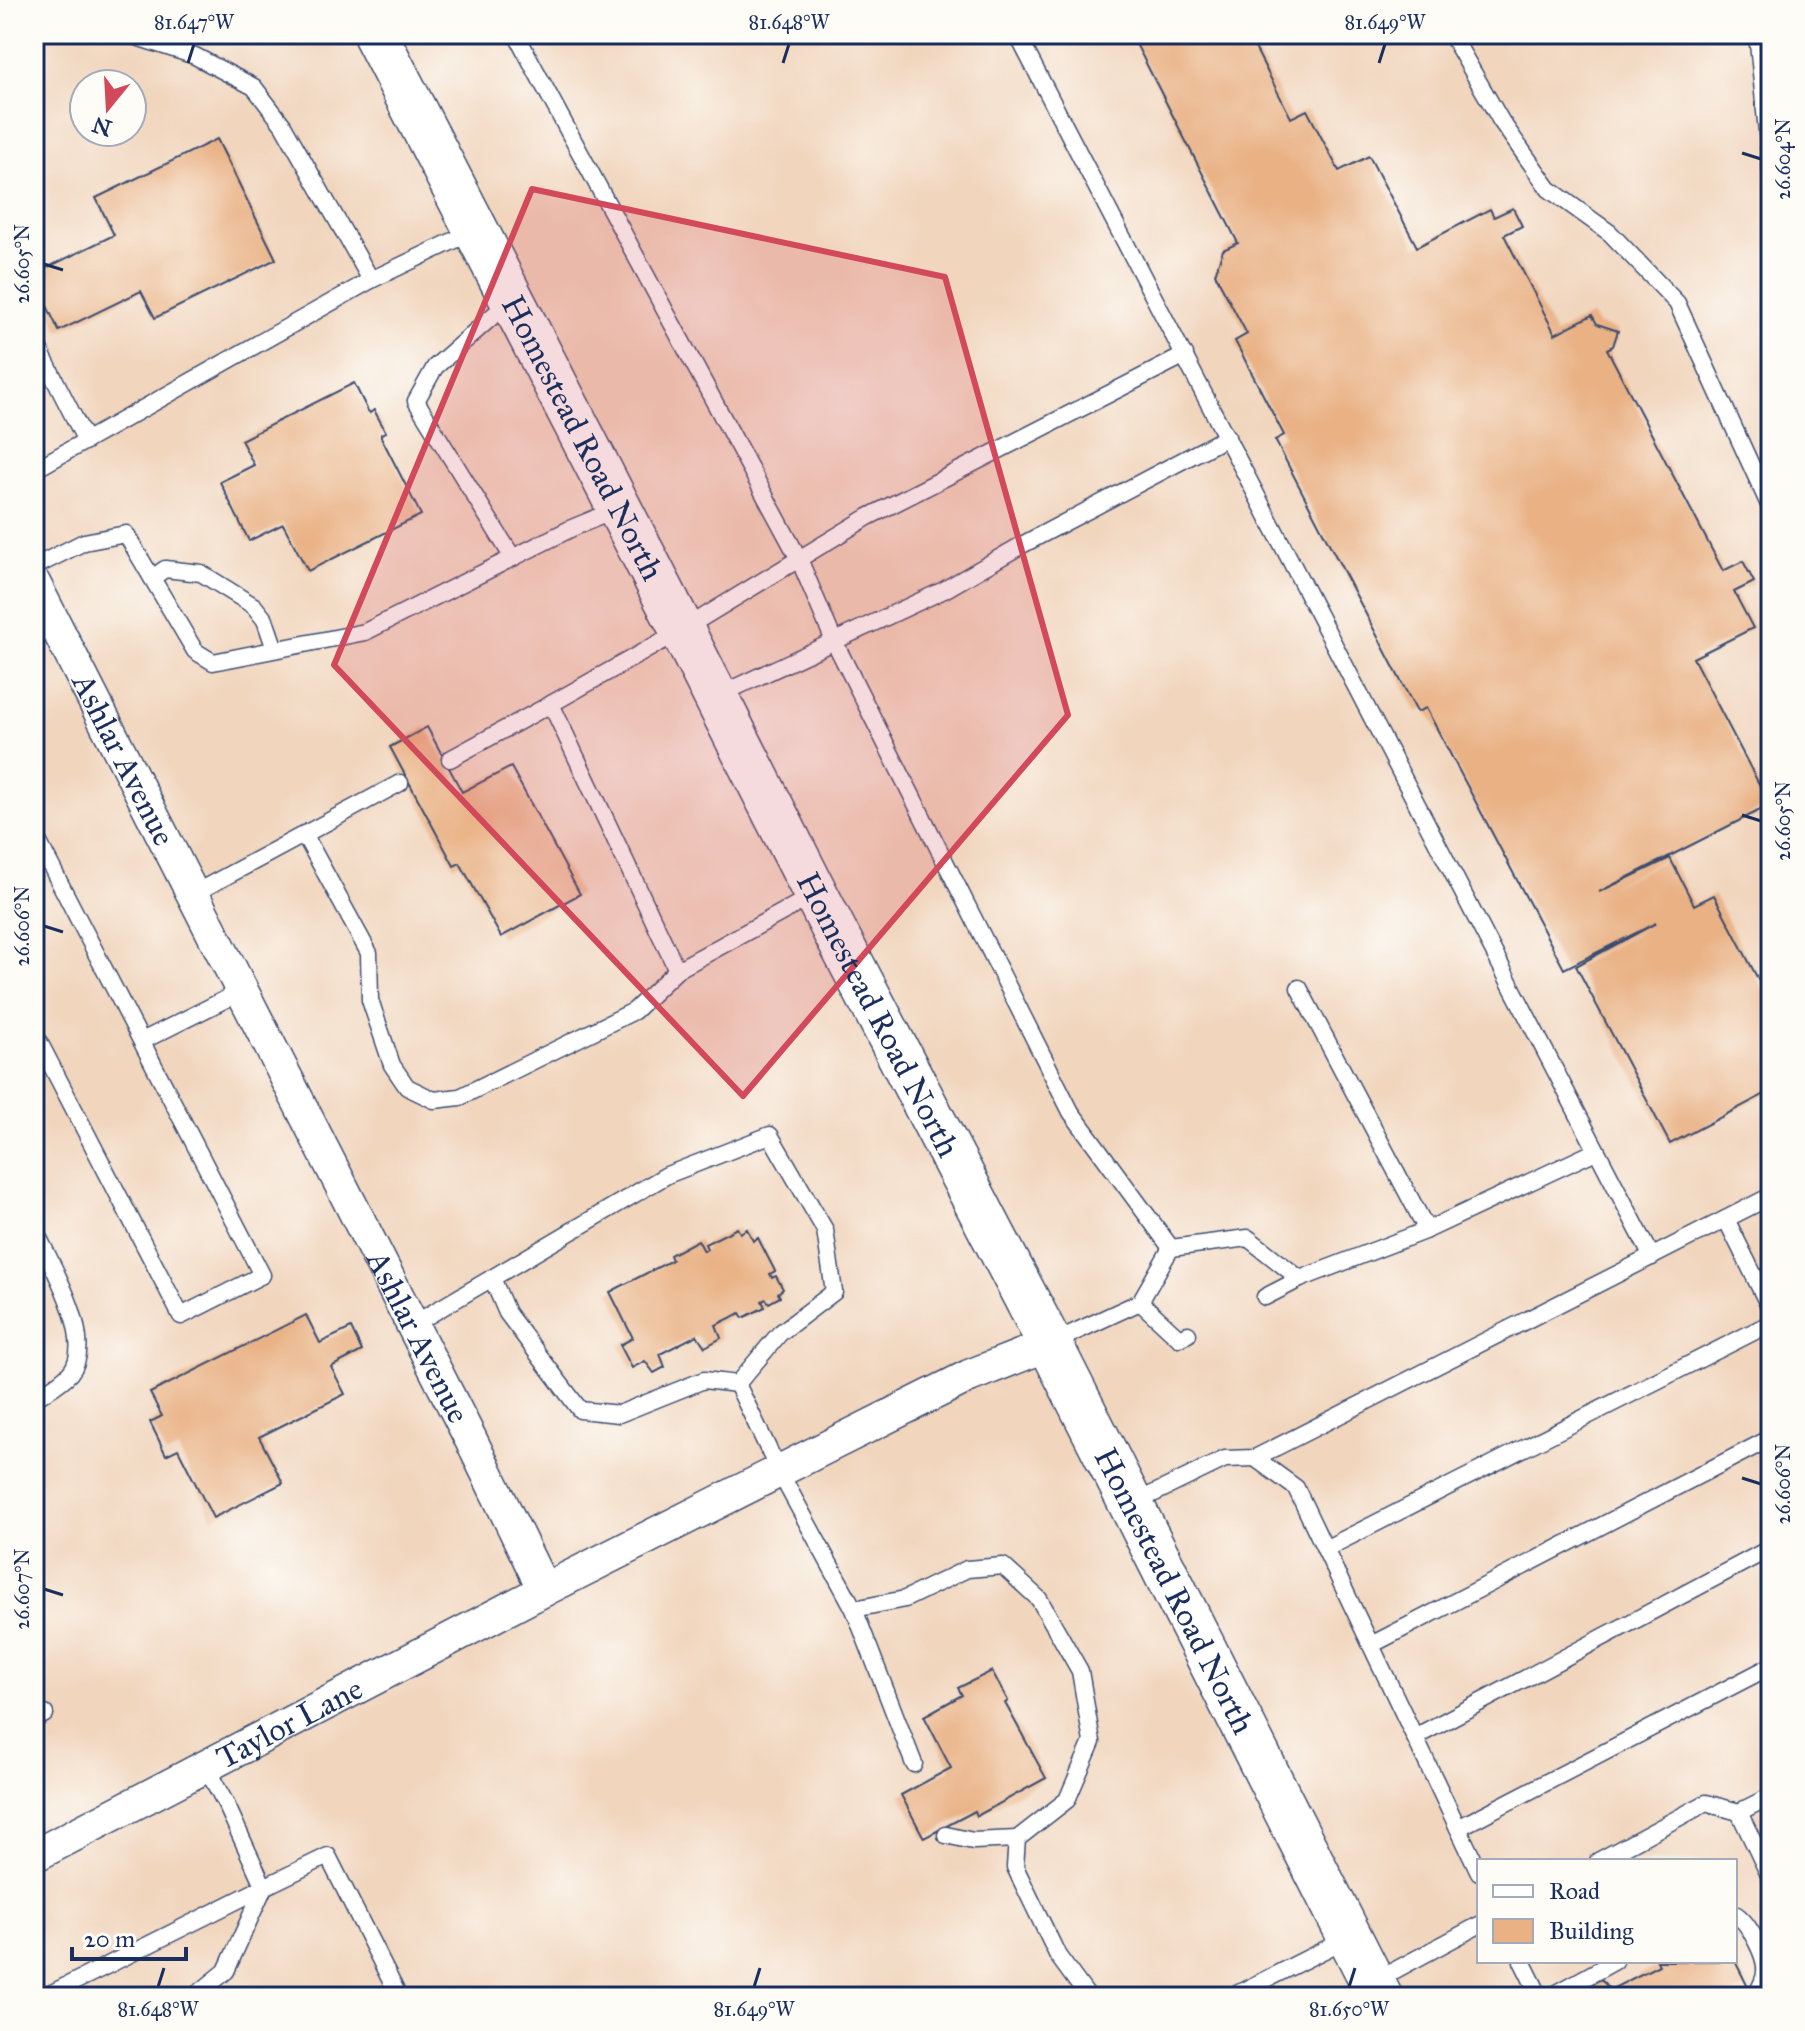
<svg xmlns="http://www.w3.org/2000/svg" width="1805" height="2031" viewBox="0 0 1805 2031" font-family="'IM FELL Great Primer',serif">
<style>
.built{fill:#f1d5bd;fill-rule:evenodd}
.building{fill:#e9b184}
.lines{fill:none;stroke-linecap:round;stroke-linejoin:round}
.service-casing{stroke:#3b4b70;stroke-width:19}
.minor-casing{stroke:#3b4b70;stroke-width:35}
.secondary-casing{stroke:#3b4b70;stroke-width:47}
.service{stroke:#fff;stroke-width:16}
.minor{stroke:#fff;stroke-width:32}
.secondary{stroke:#fff;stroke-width:44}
.marked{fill:#d1495b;fill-opacity:0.2;stroke:#d1495b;stroke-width:6;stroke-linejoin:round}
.ticks{fill:none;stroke:#1b2f5e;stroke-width:3}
.labels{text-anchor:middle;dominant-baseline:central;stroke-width:6;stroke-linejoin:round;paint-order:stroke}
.street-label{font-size:32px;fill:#1b2f5e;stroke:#fdfcf7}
.neatline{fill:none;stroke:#1b2f5e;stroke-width:3}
.ticks-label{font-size:20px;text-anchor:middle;fill:#1b2f5e}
</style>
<rect width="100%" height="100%" fill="#fdfcf7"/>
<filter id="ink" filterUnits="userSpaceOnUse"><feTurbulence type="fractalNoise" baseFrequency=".0125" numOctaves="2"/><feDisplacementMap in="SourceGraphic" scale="16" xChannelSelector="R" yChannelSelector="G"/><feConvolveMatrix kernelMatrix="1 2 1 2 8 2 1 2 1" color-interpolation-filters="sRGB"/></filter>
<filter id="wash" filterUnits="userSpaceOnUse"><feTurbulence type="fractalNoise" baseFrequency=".006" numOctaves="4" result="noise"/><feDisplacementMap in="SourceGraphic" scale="32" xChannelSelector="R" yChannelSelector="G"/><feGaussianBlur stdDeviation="1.8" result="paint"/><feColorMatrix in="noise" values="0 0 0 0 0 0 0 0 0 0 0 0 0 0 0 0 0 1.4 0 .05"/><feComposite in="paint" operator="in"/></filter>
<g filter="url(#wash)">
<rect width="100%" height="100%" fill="#f0ecd6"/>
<path class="built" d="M34 34H1771V1997H34ZM84 84H132V132H84ZM1479 1861H1735V1961H1479Z"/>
<g id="blocks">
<g class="building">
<path d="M1131 34H1248L1291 118 1307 110 1339 171 1369 156 1417 247 1490 209 1494 217 1513 208 1522 226 1504 235 1555 334 1592 315 1597 324 1618 331 1613 346 1607 349 1723 571 1743 561 1754 582 1734 592 1753 628 1693 658 1770 805 1599 892 1670 858 1694 905 1714 895 1771 1004V1091L1670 1144 1576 966 1656 923 1564 969 1426 708 1417 712 1275 440 1284 435 1235 341 1247 334 1215 274 1223 250 1238 243Z"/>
<path d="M217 139 276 259 155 318 141 291 59 331 34 279V274L114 235 96 198Z"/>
<path d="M354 383 368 411 370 413 374 410 386 432 381 434V437L421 515 308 571 283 524 249 541 220 482 254 465 241 440Z"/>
<path d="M427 727 462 792 511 767 580 894 501 937 460 863 454 866 390 747Z"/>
<path d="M737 1228 740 1233 747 1229 753 1241 758 1238 775 1271 770 1274 772 1278 776 1276 783 1289 778 1293 780 1297 769 1303 766 1299 762 1301 765 1307 743 1318 740 1313 716 1325 721 1338 705 1347 697 1335 660 1354 665 1367 654 1373 645 1361 632 1368 620 1345 633 1338 610 1292 672 1260 670 1255 698 1240 704 1251 707 1249 705 1244Z"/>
<path d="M306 1315 320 1343 351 1328 362 1351 331 1367 345 1394 259 1437 283 1483 213 1518 178 1449 166 1455 150 1422 162 1416 150 1393Z"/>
<path d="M992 1671 1008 1701 1005 1703 1046 1778 977 1816 975 1811 924 1838 901 1795 951 1768 924 1716 962 1695 958 1688Z"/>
<path d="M1657 1961H1735L1748 1987 1728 1997H1590L1586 1990 1587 1986 1601 1979 1610 1990 1659 1965Z"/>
</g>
</g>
</g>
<g filter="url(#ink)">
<use href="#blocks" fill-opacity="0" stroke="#3b4b70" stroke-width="2"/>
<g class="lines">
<g class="service-casing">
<g id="service">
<path d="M516 34 799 559 834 641 1071 1112 1171 1248"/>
<path d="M1017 34 1652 1257"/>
<path d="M1451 34 1501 121 1549 189 1610 233 1677 303 1771 509"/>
<path d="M1757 34 1771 170"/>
<path d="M371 280 474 231"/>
<path d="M511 300 435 367 416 401 513 558"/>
<path d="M34 339 86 441"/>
<path d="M34 470 371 280 283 125 254 87 195 56 127 34"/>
<path d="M34 567 84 542 126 534 195 651 213 662 365 632 572 528 618 509"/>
<path d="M152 578 165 569 201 573 254 606 265 620 275 649"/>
<path d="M34 638 55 622"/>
<path d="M717 696 944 590 1020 546 1227 437"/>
<path d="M450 759 551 704"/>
<path d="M34 833 262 1275 181 1316 34 1032"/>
<path d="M304 834 369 953 370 1000 392 1065 407 1087 434 1100 460 1097 634 1011 677 970"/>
<path d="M193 894 400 783"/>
<path d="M814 895 677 970 551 704 682 630 868 517 1185 355"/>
<path d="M1299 988 1427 1230"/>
<path d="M142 1041 242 991"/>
<path d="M770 1135 825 1230 834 1292 780 1333 737 1384 704 1380 619 1414 580 1410 507 1313 492 1278 667 1175Z"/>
<path d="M1726 1219 1771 1310"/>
<path d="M34 1228C49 1261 98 1340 70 1373 60 1384 46 1391 34 1399"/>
<path d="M1265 1297 1300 1279"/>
<path d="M1140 1302 1179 1338 1188 1334"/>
<path d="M412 1325 492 1278"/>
<path d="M1051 1343 1140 1302 1171 1248 1248 1238 1300 1279 1427 1230 1596 1151"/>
<path d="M737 1384 779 1471 854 1609 905 1599 967 1569 1003 1566 1039 1599 1080 1671 1092 1742 1067 1800 1017 1839 1015 1867 1058 1956 1088 1997"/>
<path d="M1255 1458 1296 1488 1479 1872"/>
<path d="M1134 1503 1225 1459 1255 1458 1771 1196"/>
<path d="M1325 1549 1771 1323"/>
<path d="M854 1609 914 1764"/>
<path d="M1371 1645 1771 1438"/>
<path d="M34 1719 45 1714"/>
<path d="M1415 1737 1771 1548"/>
<path d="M205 1766 226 1804 264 1887 328 1856 399 1997"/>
<path d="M1739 1812 1771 1796"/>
<path d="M1458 1828 1771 1666"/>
<path d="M946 1835 973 1841 1017 1839"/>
<path d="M1598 1861 1706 1803 1739 1812 1771 1879"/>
<path d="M1735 1914C1748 1921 1767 1957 1765 1972 1765 1980 1758 1991 1755 1997"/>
<path d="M1522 1961 1540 1997"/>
<path d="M1375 1981 1479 1925"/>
<path d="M44 1997 264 1887"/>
<path d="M194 1997 226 1971 264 1887"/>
<path d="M1231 1997 1348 1938"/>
<path d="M1550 1997 1615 1961"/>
</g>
</g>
<g class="minor-casing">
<g id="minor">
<path id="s1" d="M34 583 470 1438 544 1590"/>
<path id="s2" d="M34 1856 544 1590 829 1446 969 1376 1050 1344"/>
</g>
</g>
<g class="secondary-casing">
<g id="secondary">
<path id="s3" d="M375 34 682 630 834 930 1050 1344 1380 1997"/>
</g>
</g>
<use href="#service" class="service"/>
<use href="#minor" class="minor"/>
<use href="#secondary" class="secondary"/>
</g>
</g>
<path class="marked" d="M532 189 945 277 1068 715 743 1096 334 665Z"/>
<path class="ticks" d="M188 63 194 44M783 63 789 44M1379 63 1385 44M1742 153 1761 159M44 264 63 270M1742 815 1761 821M44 926 63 932M1742 1478 1761 1484M44 1589 63 1595M158 1987 164 1968M754 1987 760 1968M1349 1987 1355 1968"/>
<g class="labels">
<g class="street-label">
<text stroke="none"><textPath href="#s3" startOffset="454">Homestead Road North</textPath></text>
<text stroke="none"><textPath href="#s1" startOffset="198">Ashlar Avenue</textPath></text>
<text stroke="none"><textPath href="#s3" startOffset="1102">Homestead Road North</textPath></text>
<text stroke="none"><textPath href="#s1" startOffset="846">Ashlar Avenue</textPath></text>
<text stroke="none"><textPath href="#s3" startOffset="1750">Homestead Road North</textPath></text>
<text stroke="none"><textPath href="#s2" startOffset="288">Taylor Lane</textPath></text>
</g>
</g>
<rect width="1805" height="2031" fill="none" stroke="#fdfcf7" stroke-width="88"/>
<rect x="1477" y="1859" width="260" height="104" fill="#fdfcf7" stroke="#a3aaba" stroke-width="2"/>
<rect x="1493" y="1885" width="40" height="12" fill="#ffffff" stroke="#a3aaba" stroke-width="2"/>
<text x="1549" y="1899" font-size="24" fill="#1b2f5e">Road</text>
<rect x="1493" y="1919" width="40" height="24" fill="#e9b184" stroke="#a3aaba" stroke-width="2"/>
<text x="1549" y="1939" font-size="24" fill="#1b2f5e">Building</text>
<g transform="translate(108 108) rotate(198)"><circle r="38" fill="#fdfcf7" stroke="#a3aaba" stroke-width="2"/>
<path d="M0-6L14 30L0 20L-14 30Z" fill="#d1495b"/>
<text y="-12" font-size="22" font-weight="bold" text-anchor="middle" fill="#1b2f5e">N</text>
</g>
<path d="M72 1947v12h114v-12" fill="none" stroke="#1b2f5e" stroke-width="4"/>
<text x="84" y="1947" font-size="24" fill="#1b2f5e" stroke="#fdfcf7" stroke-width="6" paint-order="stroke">20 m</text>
<rect x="44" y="44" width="1717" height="1943" class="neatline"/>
<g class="ticks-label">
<text x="194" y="29">81.647°W</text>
<text x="789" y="29">81.648°W</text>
<text x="1385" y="29">81.649°W</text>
<text transform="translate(1783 159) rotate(-90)" y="7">26.604°N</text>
<text transform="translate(22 264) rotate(-90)" y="7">26.605°N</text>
<text transform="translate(1783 821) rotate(-90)" y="7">26.605°N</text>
<text transform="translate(22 926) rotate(-90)" y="7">26.606°N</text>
<text transform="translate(1783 1484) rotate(-90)" y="7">26.606°N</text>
<text transform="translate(22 1589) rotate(-90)" y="7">26.607°N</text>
<text x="158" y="2016">81.648°W</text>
<text x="754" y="2016">81.649°W</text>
<text x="1349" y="2016">81.650°W</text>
</g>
</svg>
